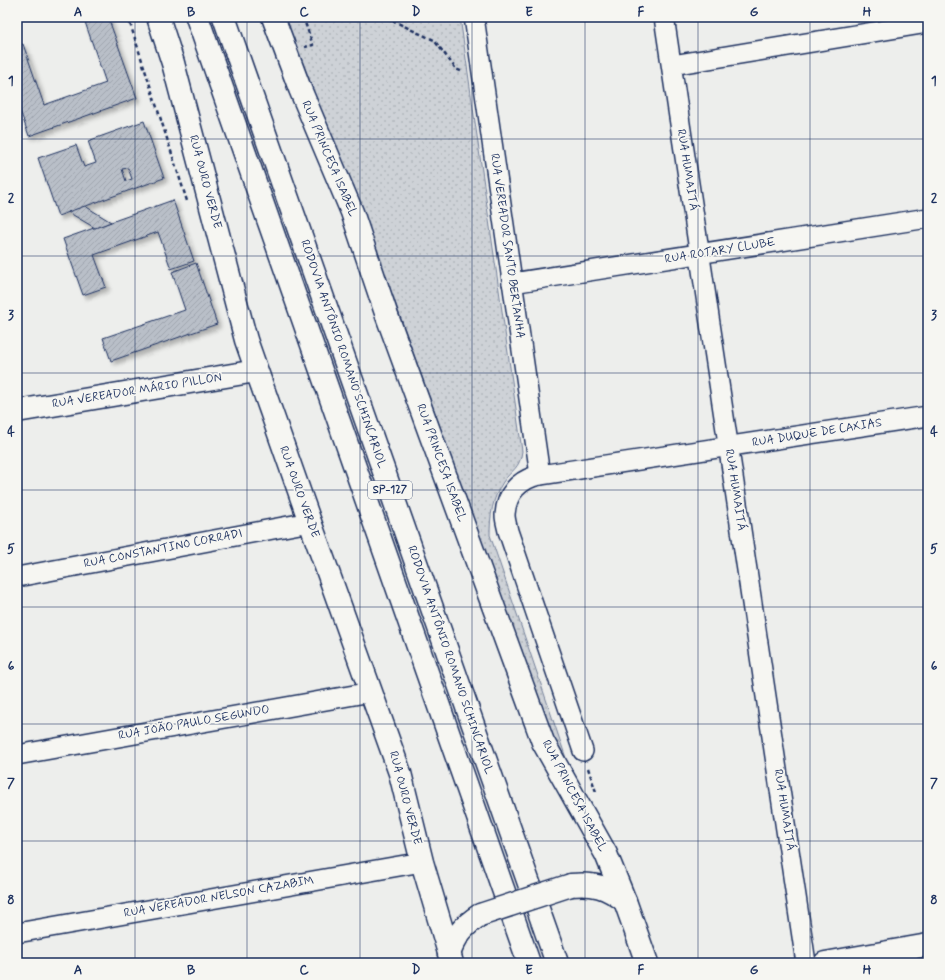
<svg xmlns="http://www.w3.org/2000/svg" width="945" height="980" viewBox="0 0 945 980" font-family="Mynerve,sans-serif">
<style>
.grass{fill:url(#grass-dots);stroke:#74809a}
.building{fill:url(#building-hatch);stroke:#1b2f5e;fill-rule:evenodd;filter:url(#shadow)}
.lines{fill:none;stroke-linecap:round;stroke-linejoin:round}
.minor-casing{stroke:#1b2f5e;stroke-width:22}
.tertiary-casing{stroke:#1b2f5e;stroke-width:25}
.secondary-casing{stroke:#1b2f5e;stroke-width:25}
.trunk-casing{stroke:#1b2f5e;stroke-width:25}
.path{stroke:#1b2f5e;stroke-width:2.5;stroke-dasharray:4 3;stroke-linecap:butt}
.minor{stroke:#f6f6f2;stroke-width:19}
.tertiary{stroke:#f6f6f2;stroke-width:22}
.secondary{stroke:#f6f6f2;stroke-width:22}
.trunk{stroke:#f6f6f2;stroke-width:22}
.secondary-bridge-casing{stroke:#1b2f5e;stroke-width:25;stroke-linecap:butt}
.secondary-bridge{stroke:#f6f6f2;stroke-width:22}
.grid{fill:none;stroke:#1b2f5e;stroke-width:1;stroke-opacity:0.55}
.labels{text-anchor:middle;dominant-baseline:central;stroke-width:3.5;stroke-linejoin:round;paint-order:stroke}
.shield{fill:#f6f6f2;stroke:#5d6b8a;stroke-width:1}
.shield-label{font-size:11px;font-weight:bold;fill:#1b2f5e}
.street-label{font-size:12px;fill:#1b2f5e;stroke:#f6f6f2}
.neatline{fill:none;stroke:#1b2f5e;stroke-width:1.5}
.grid-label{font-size:13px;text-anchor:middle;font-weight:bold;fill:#1b2f5e}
</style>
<defs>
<pattern id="grass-dots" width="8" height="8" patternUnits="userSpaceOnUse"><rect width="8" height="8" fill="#ced2d7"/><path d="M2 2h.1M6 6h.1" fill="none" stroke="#b0b5bb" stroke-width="1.8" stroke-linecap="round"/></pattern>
<pattern id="building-hatch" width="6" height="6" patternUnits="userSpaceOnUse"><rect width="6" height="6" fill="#b9bfc8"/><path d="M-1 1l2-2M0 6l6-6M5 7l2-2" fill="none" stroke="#9ea4ae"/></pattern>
<filter id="shadow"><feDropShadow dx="3.5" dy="3.5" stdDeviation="2" flood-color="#0004"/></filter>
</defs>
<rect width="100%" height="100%" fill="#edeeec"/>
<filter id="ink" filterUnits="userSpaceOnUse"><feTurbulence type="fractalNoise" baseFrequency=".025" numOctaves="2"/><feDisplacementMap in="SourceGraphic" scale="8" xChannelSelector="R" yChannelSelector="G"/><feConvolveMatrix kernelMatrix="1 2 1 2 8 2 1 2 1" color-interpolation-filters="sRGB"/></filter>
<g filter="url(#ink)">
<path class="grass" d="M284 17H460L522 451C520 469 512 469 503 482 492 499 490 516 490 535L566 758 554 738 540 703 361 208 319 111Z"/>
<g class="building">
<path d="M99 17H108L137 98 29 136 17 102V46L23 44 44 105 106 83 85 22Z"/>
<path d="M144 121 164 178 58 216 38 158 76 145 84 167 96 163 88 141ZM128 168 132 179 126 181 122 169Z"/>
<path d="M173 200 194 261 171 269 158 232 94 255 106 287 83 295 63 239Z"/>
<path d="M85 206 111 222 95 228 68 212Z"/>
<path d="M196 263 217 324 111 361 103 338 185 310 172 272Z"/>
</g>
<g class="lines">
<g class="minor-casing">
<g id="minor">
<path d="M474 17 540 475"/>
<path d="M664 17 806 963"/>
<path d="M672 65 928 23"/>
<path d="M512 283 928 218"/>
<path d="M17 577 310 522"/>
<path d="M583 751 508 531C507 526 505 520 505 515 506 494 519 479 540 475L928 416"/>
<path d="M17 755 371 692"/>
<path d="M17 933 422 862"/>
</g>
</g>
<g class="tertiary-casing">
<path id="tertiary" d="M17 411 256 371"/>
</g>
<g class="secondary-casing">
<g id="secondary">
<path d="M158 17 173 63 246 340 310 522 400 773 422 862 452 963"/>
<path d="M273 17 300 89 352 212 387 316 543 742 606 854 625 901 647 963"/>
<path d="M571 885C594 883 606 886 625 901"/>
<path d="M449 954C456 935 463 926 480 915"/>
<path d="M825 963 928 945"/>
</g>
</g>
<g class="trunk-casing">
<g id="trunk">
<path d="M197 17 529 963"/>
<path d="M224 17 557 963"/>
</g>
</g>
<g class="path">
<path d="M128 17 187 201"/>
<path d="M303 17 313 45 305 47"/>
<path d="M386 17 414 31 434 40 456 69 463 72"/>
<path d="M128 20 137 17"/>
<path d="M588 768 596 792"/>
</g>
<use href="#minor" class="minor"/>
<use href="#tertiary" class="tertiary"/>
<use href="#secondary" class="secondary"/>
<use href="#trunk" class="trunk"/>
<g class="secondary-bridge-casing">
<path id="secondary-bridge" d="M480 915 571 885"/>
</g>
<use href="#secondary-bridge" class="secondary-bridge"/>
</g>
</g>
<path class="grid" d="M135 17V963M247 17V963M360 17V963M472 17V963M585 17V963M698 17V963M810 17V963M17 139H928M17 256H928M17 373H928M17 490H928M17 607H928M17 724H928M17 841H928"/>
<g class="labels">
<rect class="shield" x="368" y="481" width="44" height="18" rx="3"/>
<g class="shield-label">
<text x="390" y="490">SP-127</text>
</g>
<g class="street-label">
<text transform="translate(329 159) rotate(67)">RUA PRINCESA ISABEL</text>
<text transform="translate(687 170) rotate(81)">RUA HUMAITÁ</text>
<text transform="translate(205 182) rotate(75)">RUA OURO VERDE</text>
<text transform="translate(507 246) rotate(82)">RUA VEREADOR SANTO BERTANHA</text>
<text transform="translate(720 251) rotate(-9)">RUA ROTARY CLUBE</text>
<text transform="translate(343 354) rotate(71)">RODOVIA ANTÔNIO ROMANO SCHINCARIOL</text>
<text transform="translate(137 391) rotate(-9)">RUA VEREADOR MÁRIO PILLON</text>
<text transform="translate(817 433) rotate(-9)">RUA DUQUE DE CAXIAS</text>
<text transform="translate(441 463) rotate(70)">RUA PRINCESA ISABEL</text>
<text transform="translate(735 490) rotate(81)">RUA HUMAITÁ</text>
<text transform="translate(299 492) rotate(70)">RUA OURO VERDE</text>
<text transform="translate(163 549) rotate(-11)">RUA CONSTANTINO CORRADI</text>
<text transform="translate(450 660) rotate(71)">RODOVIA ANTÔNIO ROMANO SCHINCARIOL</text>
<text transform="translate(194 723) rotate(-10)">RUA JOÃO PAULO SEGUNDO</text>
<text transform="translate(574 796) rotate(62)">RUA PRINCESA ISABEL</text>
<text transform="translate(405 798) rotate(75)">RUA OURO VERDE</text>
<text transform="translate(784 810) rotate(81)">RUA HUMAITÁ</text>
<text transform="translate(219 897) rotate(-10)">RUA VEREADOR NELSON CAZABIM</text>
</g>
</g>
<rect width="945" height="980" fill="none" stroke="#f6f6f2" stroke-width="44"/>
<rect x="22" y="22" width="901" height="936" class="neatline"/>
<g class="grid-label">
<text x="78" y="16">A</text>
<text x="191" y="16">B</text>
<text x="304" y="16">C</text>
<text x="416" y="16">D</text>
<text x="529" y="16">E</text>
<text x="641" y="16">F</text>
<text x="754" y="16">G</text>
<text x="867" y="16">H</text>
<text x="11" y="85">1</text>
<text x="934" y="85">1</text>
<text x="11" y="202">2</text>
<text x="934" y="202">2</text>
<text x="11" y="319">3</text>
<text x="934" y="319">3</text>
<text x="11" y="436">4</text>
<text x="934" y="436">4</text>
<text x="11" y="553">5</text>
<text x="934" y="553">5</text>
<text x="11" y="670">6</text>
<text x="934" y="670">6</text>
<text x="11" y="787">7</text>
<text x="934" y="787">7</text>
<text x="11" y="904">8</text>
<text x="934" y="904">8</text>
<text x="78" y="974">A</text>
<text x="191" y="974">B</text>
<text x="304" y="974">C</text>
<text x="416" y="974">D</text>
<text x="529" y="974">E</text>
<text x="641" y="974">F</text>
<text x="754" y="974">G</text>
<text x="867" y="974">H</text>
</g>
</svg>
